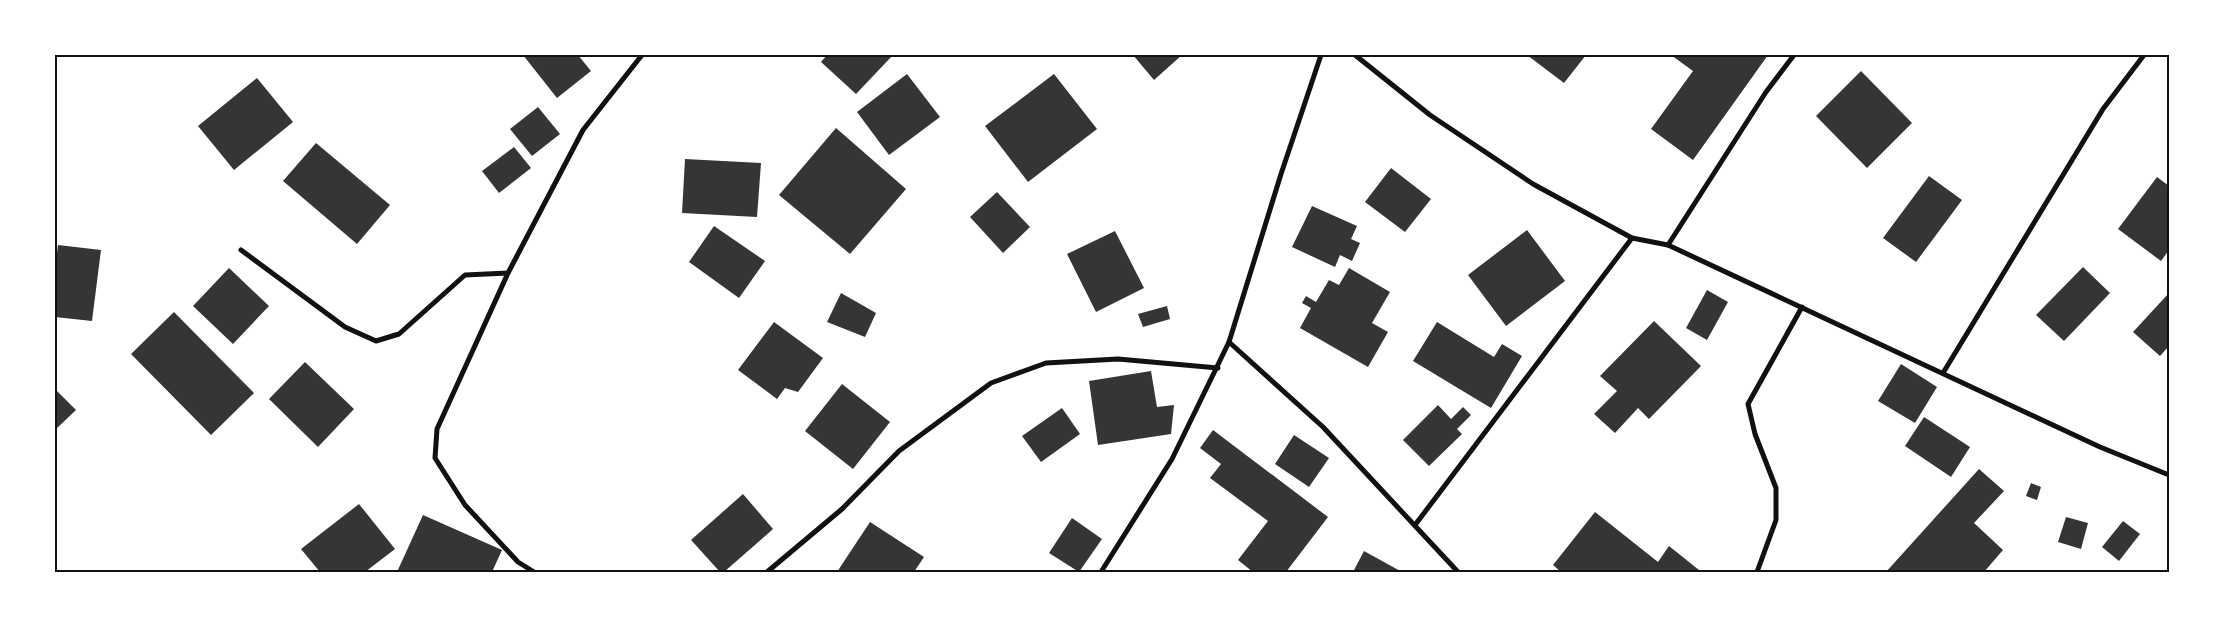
<svg xmlns="http://www.w3.org/2000/svg" width="2224" height="627" viewBox="0 0 2224 627" font-family="'Space Grotesk',sans-serif">
<style>
.building{fill:#353535}
.lines{fill:none;stroke-linecap:round;stroke-linejoin:round}
.minor{stroke:#111;stroke-width:5}
.neatline{fill:none;stroke:#111;stroke-width:2}
</style>
<rect width="100%" height="100%" fill="#fff"/>
<g class="building">
<path d="M523 55H578L591 71 557 98Z"/>
<path d="M827 55H893L856 94 821 62Z"/>
<path d="M1133 55H1182L1154 80Z"/>
<path d="M1527 55H1586L1564 83Z"/>
<path d="M1671 55H1768L1693 160 1651 129 1693 71Z"/>
<path d="M1861 71 1912 123 1867 168 1816 116Z"/>
<path d="M907 74 940 117 889 155 857 112Z"/>
<path d="M1054 74 1097 129 1028 182 985 126Z"/>
<path d="M257 78 293 122 234 170 198 126Z"/>
<path d="M538 107 560 134 532 156 510 129Z"/>
<path d="M836 128 906 189 850 254 779 195Z"/>
<path d="M316 143 390 205 357 244 283 181Z"/>
<path d="M514 147 531 168 499 193 482 171Z"/>
<path d="M685 159 761 163 757 217 682 213Z"/>
<path d="M1391 168 1431 199 1405 232 1365 202Z"/>
<path d="M1929 176 1962 200 1916 262 1883 238Z"/>
<path d="M2157 177 2169 186V250L2161 261 2118 229Z"/>
<path d="M997 192 1030 227 1003 253 970 217Z"/>
<path d="M1312 206 1357 226 1351 239 1360 243 1352 261 1340 255 1335 267 1292 247Z"/>
<path d="M714 226 765 261 739 298 689 262Z"/>
<path d="M1527 230 1565 281 1506 326 1468 275Z"/>
<path d="M1115 231 1144 288 1096 312 1067 254Z"/>
<path d="M58 245 101 250 92 321 55 317V269Z"/>
<path d="M2083 267 2110 293 2064 341 2036 315Z"/>
<path d="M229 268 269 306 233 344 193 306Z"/>
<path d="M1349 268 1390 292 1372 323 1388 332 1368 367 1300 328 1311 308 1302 303 1306 296 1316 302 1329 280 1339 285Z"/>
<path d="M1707 290 1728 302 1707 340 1686 328Z"/>
<path d="M841 293 876 313 865 337 827 322Z"/>
<path d="M2169 293V346L2160 356 2133 332Z"/>
<path d="M1167 306 1170 319 1143 327 1138 314Z"/>
<path d="M174 312 254 393 211 435 131 354Z"/>
<path d="M1654 321 1701 366 1649 419 1638 408 1615 433 1594 414 1617 391 1600 376Z"/>
<path d="M774 322 823 358 798 392 785 388 777 399 738 370Z"/>
<path d="M1437 322 1494 357 1502 344 1522 356 1491 408 1413 361Z"/>
<path d="M305 362 354 409 318 447 269 399Z"/>
<path d="M1901 364 1937 387 1915 423 1878 401Z"/>
<path d="M1151 371 1157 407 1174 405 1171 434 1098 445 1089 381Z"/>
<path d="M842 384 890 422 853 469 805 431Z"/>
<path d="M55 389 76 410 55 430Z"/>
<path d="M1438 405 1451 419 1463 407 1471 415 1457 429 1462 434 1429 466 1403 440Z"/>
<path d="M1062 408 1080 434 1041 462 1022 436Z"/>
<path d="M1924 417 1970 447 1951 477 1905 446Z"/>
<path d="M1213 430 1328 517 1286 572H1253L1238 560 1268 521 1210 478 1221 464 1200 448Z"/>
<path d="M1294 435 1329 458 1309 487 1275 464Z"/>
<path d="M1979 469 2004 491 1974 523 2003 550 1984 572H1886Z"/>
<path d="M2031 483 2041 487 2037 500 2026 496Z"/>
<path d="M743 494 773 529 724 572H720L691 540Z"/>
<path d="M359 504 395 549 365 572H320L301 549Z"/>
<path d="M1595 512 1658 562 1669 546 1699 570 1698 572H1561L1553 565Z"/>
<path d="M423 515 502 550 492 572H397Z"/>
<path d="M2066 517 2088 523 2081 549 2058 542Z"/>
<path d="M1072 518 1102 539 1079 572 1049 553Z"/>
<path d="M2123 521 2140 534 2119 561 2102 547Z"/>
<path d="M870 522 924 557 914 572H837Z"/>
<path d="M1364 551 1402 572H1353Z"/>
</g>
<g class="lines">
<g class="minor">
<path d="M1355 55 1430 115 1533 184 1632 238 1668 245 2100 447 2169 475"/>
<path d="M1668 245 1766 92 1794 55"/>
<path d="M241 250 345 327 376 341 399 334 465 275 508 273"/>
<path d="M1229 342 1323 427 1458 572"/>
<path d="M1943 373 2103 109 2144 55"/>
<path d="M1415 525 1632 238"/>
<path d="M534 572 518 562 465 505 435 458 437 429 508 273 583 130 642 55"/>
<path d="M767 572 842 509 899 451 991 383 1046 363 1118 359 1218 368"/>
<path d="M1101 572 1172 459 1229 342 1281 174 1321 55"/>
<path d="M1757 572 1776 520V488L1755 434 1748 404 1802 307"/>
</g>
</g>
<rect width="2224" height="627" fill="none" stroke="#ffffff" stroke-width="112"/>
<rect x="56" y="56" width="2112" height="515" class="neatline"/>
</svg>
